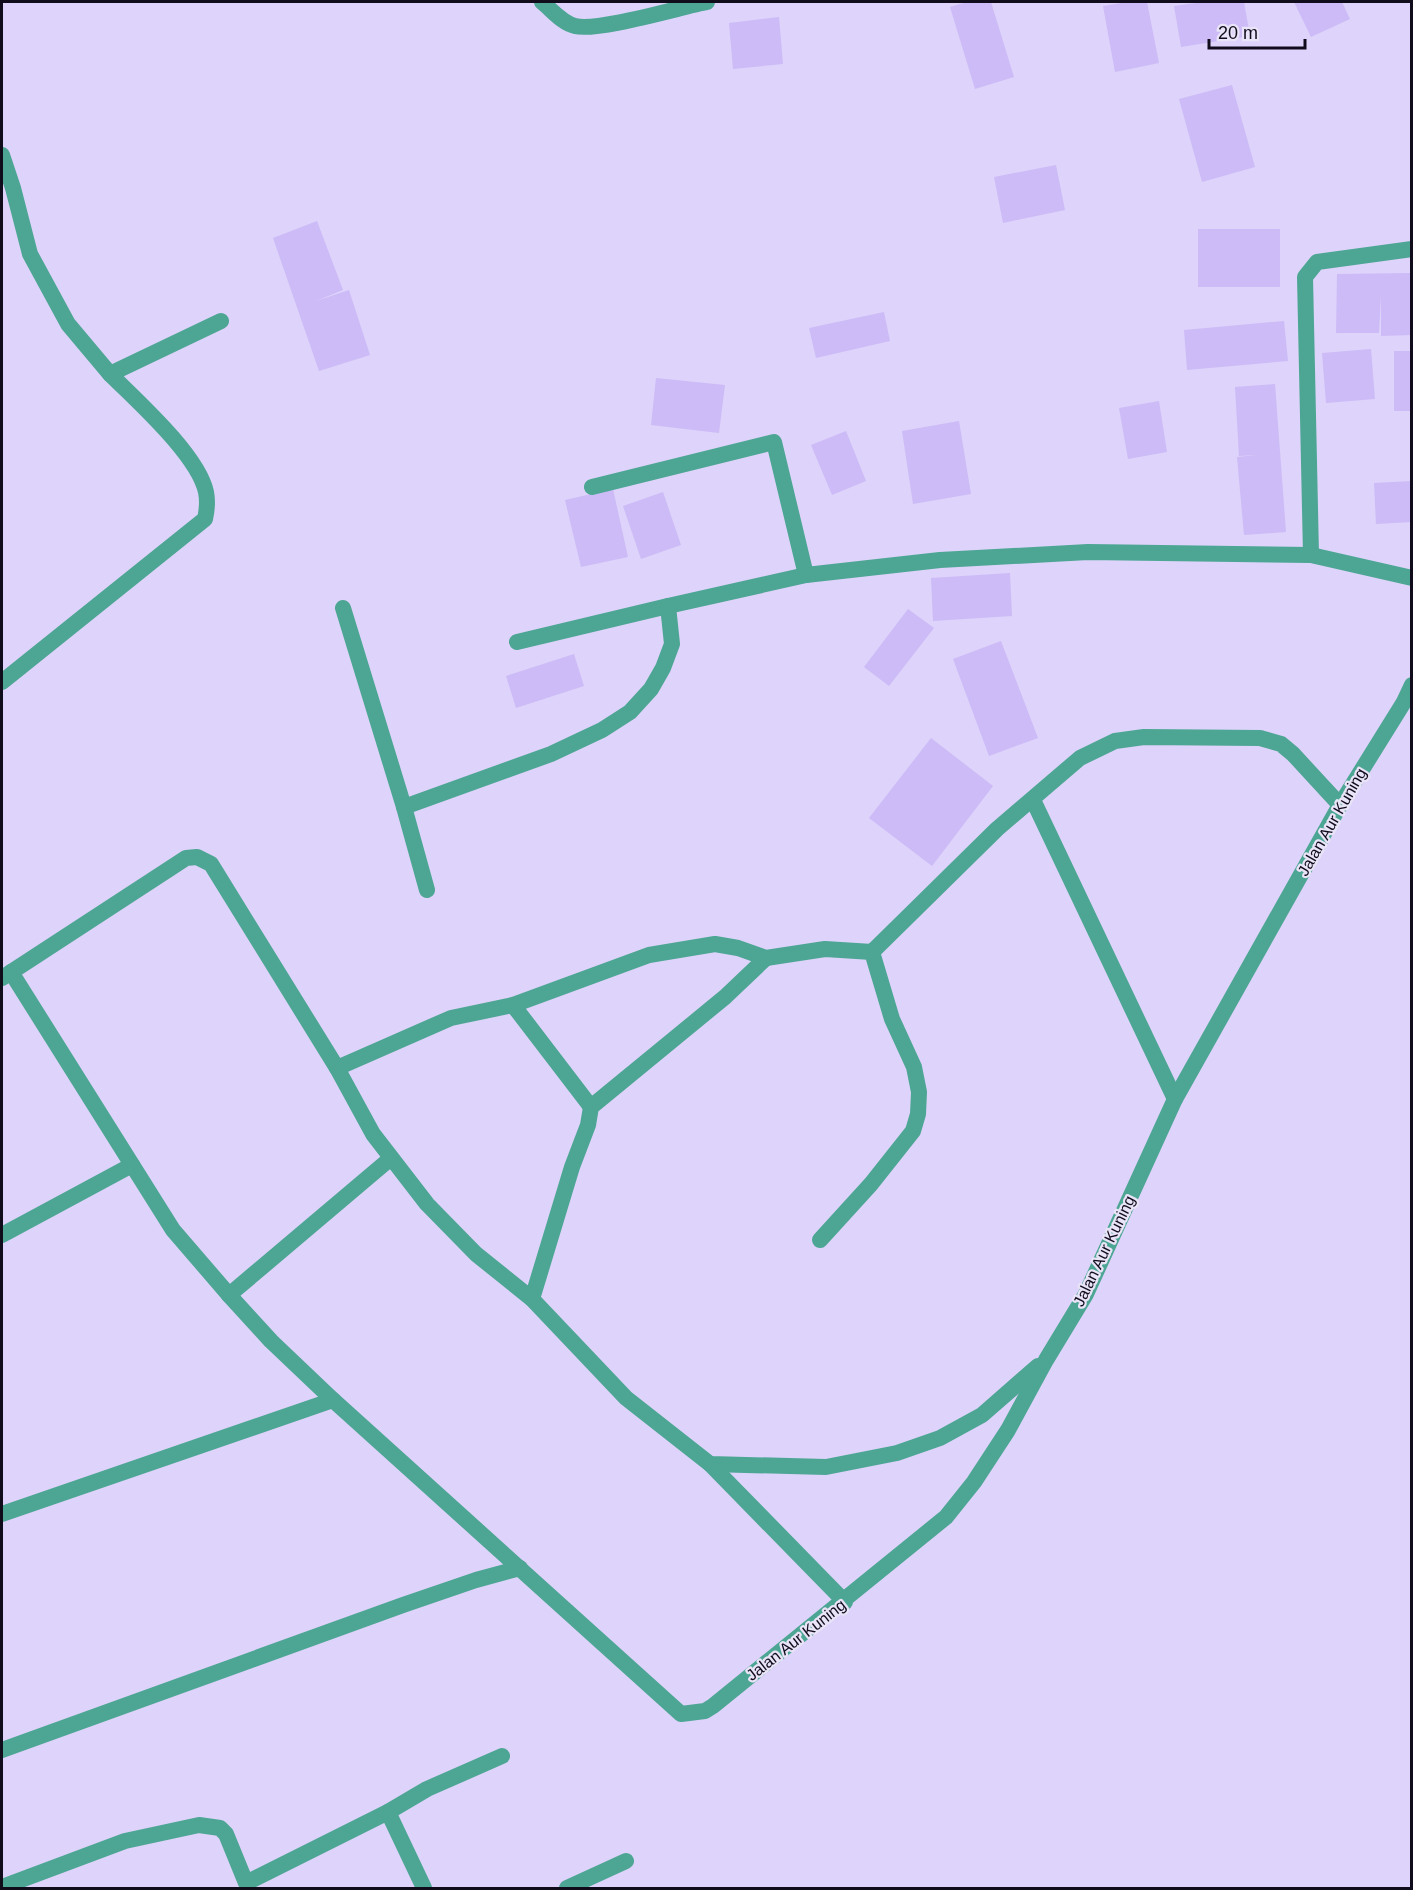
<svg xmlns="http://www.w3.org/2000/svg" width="1413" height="1890" viewBox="0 0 1413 1890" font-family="Helvetica,sans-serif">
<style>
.building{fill:#ccbbf7}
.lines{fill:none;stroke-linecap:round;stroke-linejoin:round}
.minor{stroke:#4ca693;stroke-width:16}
.labels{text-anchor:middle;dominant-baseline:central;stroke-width:4.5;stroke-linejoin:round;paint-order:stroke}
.street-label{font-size:16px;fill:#110c1c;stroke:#e9e4f7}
</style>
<rect width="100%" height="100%" fill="#ded3fa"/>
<g class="building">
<path d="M967 2H991L1014 77 975 89 950 7Z"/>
<path d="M1128 2H1147L1159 63 1115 72 1103 6Z"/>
<path d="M1203 2H1244L1250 36 1181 47 1174 6Z"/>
<path d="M1294 2H1342L1350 19 1311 37Z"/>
<path d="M779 17 783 64 733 69 729 23Z"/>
<path d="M1232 85 1255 167 1202 182 1179 99Z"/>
<path d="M1056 165 1065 210 1003 223 994 177Z"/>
<path d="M317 221 343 290 316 301 349 290 370 355 319 371 273 238Z"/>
<rect x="1198" y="229" width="82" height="58"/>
<path d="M1412 273V335L1381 336V295L1379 333H1336L1337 274Z"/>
<path d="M884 312 890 341 816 358 809 328Z"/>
<path d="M1284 321 1288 361 1187 370 1184 330Z"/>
<path d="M1371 349 1375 399 1326 403 1322 353Z"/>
<rect x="1394" y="351" width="18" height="60"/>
<path d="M656 378 725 385 719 433 651 425Z"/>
<path d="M1275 384 1286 532 1244 535 1237 457 1256 455 1239 456 1235 387Z"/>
<path d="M1159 401 1167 452 1128 459 1119 408Z"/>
<path d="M959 421 971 494 913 504 902 431Z"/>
<path d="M846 431 866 481 832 495 811 445Z"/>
<path d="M1412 481V522L1376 524 1374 483Z"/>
<path d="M613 489 628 557 581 567 565 500Z"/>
<path d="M663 492 681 545 641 559 623 506Z"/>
<path d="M1010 573 1012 616 933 621 931 578Z"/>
<path d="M908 609 934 628 889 686 864 667Z"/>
<path d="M1001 641 1038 738 989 756 953 659Z"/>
<path d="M574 654 584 686 516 708 506 676Z"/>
<path d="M931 738 993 786 932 866 869 818Z"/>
</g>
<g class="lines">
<g class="minor">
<path d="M542 2C552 10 562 23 575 26 597 32 681 7 707 2"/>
<path d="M2 155 13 188 30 254 68 324 110 374 221 321"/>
<path d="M592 487 774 442 806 575"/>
<path d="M1311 555 1305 277 1317 262 1412 249"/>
<path d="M343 608 404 807"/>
<path d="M517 642 668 606"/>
<path d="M2 682 205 519C207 510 208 502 206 492 198 455 137 401 110 374"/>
<path d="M1033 800 1175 1099"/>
<path d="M427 890 404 807 551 754 602 730 630 712 651 689 663 668 672 644 668 606 806 575 940 560 1088 552 1311 555 1412 578"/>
<path d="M11 972 173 1230 229 1295 271 1341 333 1400 681 1714 705 1711 713 1706 946 1517 974 1482 1008 1430 1046 1360 1086 1294 1175 1099 1340 805 1404 702 1412 685"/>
<path d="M2 978 186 858 197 857 211 864 337 1068 373 1134 427 1204 476 1254 532 1299 626 1398 710 1464 826 1467 897 1453 940 1438 982 1415 1038 1366"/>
<path d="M513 1005 591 1107"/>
<path d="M337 1068 451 1018 513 1005 649 955 715 944 738 948 766 958 825 949 872 952 997 829 1080 758 1115 741 1144 737 1260 738 1281 744 1293 754 1340 805"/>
<path d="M2 1235 132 1165"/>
<path d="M820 1240 871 1184 913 1131 918 1114 919 1092 914 1067 892 1019 872 952"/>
<path d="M229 1295 391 1158"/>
<path d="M532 1299 572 1167 588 1125 591 1107 725 997 766 958"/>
<path d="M710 1464 845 1602"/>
<path d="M2 1514 333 1400"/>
<path d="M2 1750 403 1605 476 1580 520 1568"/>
<path d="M388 1812 427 1789 502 1756"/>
<path d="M2 1887 125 1841 199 1825 220 1828 226 1834 246 1883 388 1812 424 1888"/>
<path d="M567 1888 626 1861"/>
</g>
</g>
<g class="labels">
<g class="street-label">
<text transform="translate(1332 822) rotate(-60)">Jalan Aur Kuning</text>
<text transform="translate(1104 1251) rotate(-64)">Jalan Aur Kuning</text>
<text transform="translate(796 1640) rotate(-38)">Jalan Aur Kuning</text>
</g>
</g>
<rect width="1413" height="1890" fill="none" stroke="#110c1c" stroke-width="6"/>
<path d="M1209 39v9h96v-9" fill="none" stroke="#110c1c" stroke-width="3"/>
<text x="1218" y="39" font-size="18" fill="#110c1c" stroke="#e9e4f7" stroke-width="4.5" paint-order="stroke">20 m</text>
</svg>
